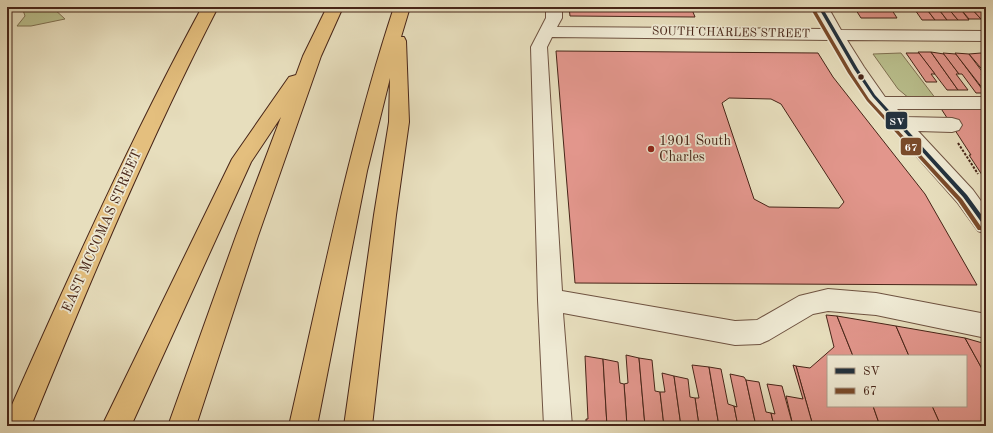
<svg xmlns="http://www.w3.org/2000/svg" width="993" height="433" viewBox="0 0 993 433" font-family="'Old Standard TT',serif">
<style>
.green{fill:#bac08e;stroke:#807253}
.building{fill:#e2968c;stroke:#472518;fill-rule:evenodd}
.lines{fill:none;stroke-linecap:round;stroke-linejoin:round}
.minor-casing{stroke:#6f5341;stroke-width:2}
.major-casing{stroke:#472518;stroke-width:2}
.highway-casing{stroke:#472518;stroke-width:2}
.path{stroke:#472518;stroke-width:2;stroke-dasharray:2.5 1.5;stroke-linecap:butt}
.minor{fill:#efead4;fill-rule:evenodd}
.major{fill:#e4bf7e;fill-rule:evenodd}
.highway{fill:#e4bf7e;fill-rule:evenodd}
.bus-1-casing{stroke:#efead4;stroke-width:3}
.bus-2-casing{stroke:#efead4;stroke-width:3}
.bus-1{fill:#22323f;fill-rule:evenodd}
.bus-2{fill:#7a4b2a;fill-rule:evenodd}
.bus-dot{fill:#472518;stroke:#efead4;stroke-width:1.5}
.poi-dot{fill:#8f2418;stroke:#efead4;stroke-width:1.5}
.labels{text-anchor:middle;dominant-baseline:central;stroke-width:3.5;stroke-linejoin:round;paint-order:stroke}
.far-street-label{font-size:12px;fill:#472518;stroke:#efead4}
.poi-label{font-size:14px;fill:#472518;stroke:#efead4;text-anchor:start}
.street-label{font-size:14px;fill:#472518;stroke:#efead4}
.line-badge{stroke:#efead4;stroke-width:1.5}
.badge-label{font-size:11px;text-anchor:middle;font-weight:bold;fill:#fff}
</style>
<rect width="100%" height="100%" fill="#e7debd"/>
<filter id="stains"><feTurbulence type="fractalNoise" baseFrequency=".005" numOctaves="4"/><feColorMatrix values="0 0 0 0 .2 0 0 0 0 .09 0 0 0 0 .02 0 0 0 .5 -.17"/></filter>
<radialGradient id="worn" r=".72"><stop offset=".6" stop-color="#630" stop-opacity="0"/><stop offset="1" stop-color="#630" stop-opacity=".3"/></radialGradient>
<g class="green">
<path d="M22 7H52L65 19 31 26H17L25 16Z"/>
<path d="M901 53 936 99H910L898 89 873 54Z"/>
</g>
<g class="building">
<path d="M569 7H691L695 17 570 16Z"/>
<path d="M854 7H890L897 18H861Z"/>
<path d="M913 7H925L935 20H922Z"/>
<path d="M925 7H937L947 20H935Z"/>
<path d="M937 7H947L958 20H947Z"/>
<path d="M947 7H959L969 20H958Z"/>
<path d="M959 7H970L981 19H969Z"/>
<path d="M970 7H982L986 11V19H981Z"/>
<path d="M556 51 818 53 833 77 925 194 977 285 575 283ZM729 98 771 99 781 104 844 202 839 208 769 207 754 199 722 103Z"/>
<path d="M918 52H931L958 90H947Z"/>
<path d="M931 52 944 54 959 74H956L968 90H958Z"/>
<path d="M906 53H919L935 74H931L937 82H926Z"/>
<path d="M943 53 956 54 985 93H976L962 74H959Z"/>
<path d="M955 53 969 54 984 74H981L986 81V89H983Z"/>
<path d="M981 53 986 60V74L969 54Z"/>
<path d="M940 107 986 108V181L969 155H971Z"/>
<path d="M826 315 837 316 853 356H828V406H873L880 426H813L796 366 810 368 834 347Z"/>
<path d="M837 316 896 326 909 356H853Z"/>
<path d="M896 326 965 338 986 376V426H941L932 406H966V356H909Z"/>
<path d="M965 338 986 344V376Z"/>
<path d="M626 355 639 358 645 426H627L624 384 628 383Z"/>
<path d="M585 356 603 359 607 426 586 424V419H588Z"/>
<path d="M639 358 652 360 655 391 660 392 664 426H645Z"/>
<path d="M603 359 618 362 620 383 624 384 627 426H607Z"/>
<path d="M692 365 709 367 719 426H699L695 398H699Z"/>
<path d="M793 365 796 366 813 426H793L786 396 803 399Z"/>
<path d="M709 367 721 369 728 404 734 406 738 426H719Z"/>
<path d="M662 373 674 376 681 426H664L660 392H665Z"/>
<path d="M730 374 744 377 746 380 756 426H738L734 406 737 407Z"/>
<path d="M674 376 688 379 690 397 695 398 699 426H681Z"/>
<path d="M746 380 759 382 766 412 771 413 774 426H756Z"/>
<path d="M767 384 782 386 793 426H774L771 413 775 414Z"/>
<path d="M873 406H932L941 426H880Z"/>
</g>
<g class="lines">
<g class="minor-casing">
<path id="minor" d="M546 7H562V18L557 27 825 29 812 7H828L841 30 986 31V41L847 40 864 67 885 97H986V109H897L905 117 952 118 959 120 962 125 959 130 952 132 918 131 973 190 986 208V234L978 231 957 202 867 100 831 40 552 37 547 47 562 291 735 321 757 320 799 296 828 289 876 293 986 314V338L876 315 828 311 813 314 769 340 760 344 735 345 563 313 572 426H544L538 300 531 47 546 18Z"/>
</g>
<g class="major-casing">
<path id="major" d="M202 7H218C148 143 89 284 31 426H7V416C68 278 130 140 202 7Z"/>
</g>
<g class="highway-casing">
<g id="highway">
<path d="M327 7H343L321 56 258 236 196 426H168L236 236 281 117 251 162 131 426H102L232 159 289 77 296 75 303 56Z"/>
<path d="M394 7H410L401 37H404L406 41 409 122 396 215 372 426H344L374 215 389 122 390 78 367 171 317 426H289C321 286 349 144 394 7Z"/>
</g>
</g>
<path class="path" d="M958 143 978 174"/>
<use href="#minor" class="minor"/>
<use href="#major" class="major"/>
<use href="#highway" class="highway"/>
<g class="bus-1-casing">
<path id="bus-1" d="M818 7H822L858 69 875 95 967 195 986 221V227L984 226 963 197 873 97 854 69Z"/>
</g>
<g class="bus-2-casing">
<path id="bus-2" d="M813 10 816 11 852 73 869 99 962 199 982 228 983 229 982 230H978L958 201 867 101 848 73 812 11Z"/>
</g>
<use href="#bus-1" class="bus-1"/>
<use href="#bus-2" class="bus-2"/>
</g>
<circle class="bus-dot" cx="861" cy="77" r="3.5"/>
<circle class="poi-dot" cx="651" cy="149" r="4"/>
<g class="labels">
<g class="far-street-label">
<text transform="translate(731 33) rotate(1)">SOUTH CHARLES STREET</text>
</g>
<g class="poi-label">
<text x="659" y="141">1901 South<tspan x="659" dy="16">Charles</tspan></text>
</g>
<g class="street-label">
<text transform="translate(102 231) rotate(-66)">EAST MCCOMAS STREET</text>
</g>
</g>
<g class="line-badge">
<rect x="885" y="111" width="23" height="19" rx="4" fill="#22323f"/>
<rect x="900" y="137" width="22" height="19" rx="4" fill="#7a4b2a"/>
</g>
<g class="badge-label">
<text x="897" y="125">SV</text>
<text x="911" y="151">67</text>
</g>
<rect width="993" height="433" fill="none" stroke="#e7debd" stroke-width="24"/>
<rect x="8" y="8" width="977" height="417" fill="none" stroke="#472518" stroke-width="2"/>
<rect x="12" y="12" width="969" height="409" fill="none" stroke="#472518"/>
<rect x="827" y="355" width="140" height="52" fill="#efead4" stroke="#ac9b89"/>
<rect x="835" y="368" width="20" height="6" fill="#22323f" stroke="#ac9b89"/>
<text x="863" y="375" font-size="12" fill="#472518">SV</text>
<rect x="835" y="388" width="20" height="6" fill="#7a4b2a" stroke="#ac9b89"/>
<text x="863" y="395" font-size="12" fill="#472518">67</text>
<rect width="100%" height="100%" filter="url(#stains)"/>
<rect width="100%" height="100%" fill="url(#worn)"/>
</svg>
